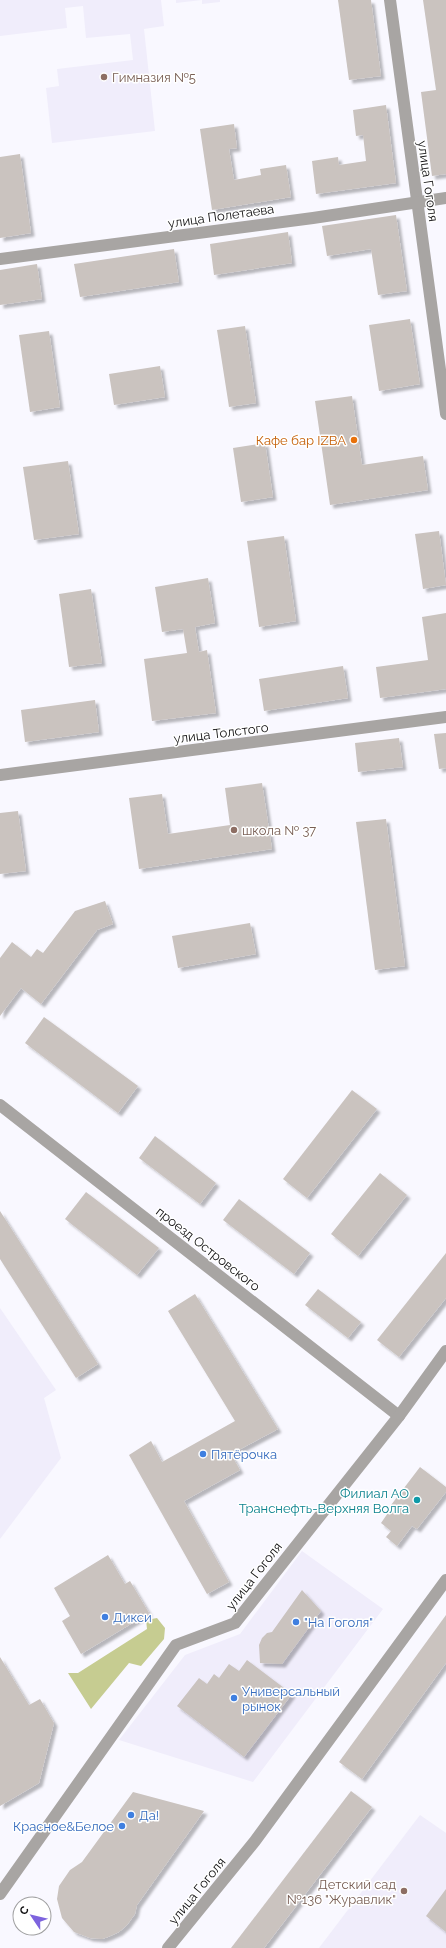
<svg xmlns="http://www.w3.org/2000/svg" width="446" height="1948" viewBox="0 0 446 1948" font-family="Raleway,sans-serif">
<style>
.built{fill:#f0edfb}
.green{fill:#c6cc91}
.building{fill:#cac3bf;filter:url(#shadow)}
.lines{fill:none;stroke-linecap:round;stroke-linejoin:round}
.minor{stroke:#a8a5a3;stroke-width:12}
.education-dot{fill:#8d6e63;stroke:#fff;stroke-width:1.5}
.food-dot{fill:#e8710a;stroke:#fff;stroke-width:1.5}
.shop-dot{fill:#3f7fe0;stroke:#fff;stroke-width:1.5}
.culture-dot{fill:#0f9aa8;stroke:#fff;stroke-width:1.5}
.labels{text-anchor:middle;dominant-baseline:central;stroke-width:3;stroke-linejoin:round;paint-order:stroke}
.education-label{font-size:13px;fill:#785e54;stroke:#fff;text-anchor:start}
.street-label{font-size:13px;fill:#100f11;stroke:#fff}
.food-label{font-size:13px;fill:#c56008;stroke:#fff;text-anchor:end}
.shop-label{font-size:13px;fill:#366cbe;stroke:#fff;text-anchor:start}
.culture-label{font-size:13px;fill:#0d838f;stroke:#fff;text-anchor:end}
</style>
<defs>
<filter id="shadow"><feDropShadow dx="3.5" dy="3.5" stdDeviation="1" flood-color="#0004"/></filter>
</defs>
<rect width="100%" height="100%" fill="#f9f8ff"/>
<g class="built">
<path d="M0 0H161L164 26 144 29 155 131 52 143 46 88 59 86 57 69 133 60 130 34 86 38 83 6 65 8 67 28 0 36Z"/>
<path d="M176 0H220V2L202 4V0L176 3Z"/>
<path d="M0 1308 56 1390 44 1398 61 1458 0 1539Z"/>
<path d="M302 1551 383 1609 253 1782 119 1740 185 1655 240 1634Z"/>
<path d="M420 1815 446 1833V1948H319Z"/>
</g>
<path class="green" d="M157 1618 165 1628 164 1639 141 1666 129 1663 91 1709 68 1673H78L147 1629 146 1620Z"/>
<g class="building">
<path d="M338 0H371L381 76 349 80Z"/>
<path d="M423 0H446V174L432 176 421 92 436 90Z"/>
<path d="M386 105 396 183 316 194 312 161 338 157 339 165 366 161 363 135 356 136 353 110Z"/>
<path d="M234 124 237 148 229 149 234 180 261 175 260 169 286 165 291 197 212 210 200 129Z"/>
<path d="M20 154 31 233 0 238V157Z"/>
<path d="M396 215 407 291 378 295 371 249 327 256 322 226Z"/>
<path d="M288 232 292 263 214 275 210 244Z"/>
<path d="M174 249 179 282 80 297 74 264Z"/>
<path d="M37 264 42 299 0 305V270Z"/>
<path d="M410 319 420 384 379 391 369 325Z"/>
<path d="M245 326 256 403 229 407 217 330Z"/>
<path d="M49 331 60 407 30 412 19 335Z"/>
<path d="M160 366 165 397 114 405 109 374Z"/>
<path d="M352 396 362 465 423 456 428 490 330 505 315 401Z"/>
<path d="M265 443 273 497 241 502 233 448Z"/>
<path d="M68 461 79 534 34 540 23 467Z"/>
<path d="M439 531 446 585 423 589 415 534Z"/>
<path d="M284 536 296 621 259 627 247 541Z"/>
<path d="M208 578 215 623 195 627 199 652 207 650 216 713 152 721 144 659 187 653 183 629 162 632 155 587Z"/>
<path d="M91 589 102 663 69 667 59 594Z"/>
<path d="M446 613V689L380 698 376 667 428 660 422 617Z"/>
<path d="M343 666 348 698 264 711 259 679Z"/>
<path d="M95 700 99 732 25 742 21 710Z"/>
<path d="M446 733V768L439 769 434 734Z"/>
<path d="M399 738 403 767 358 772 355 743Z"/>
<path d="M262 783 272 849 139 869 129 798 162 794 168 834 230 825 225 788Z"/>
<path d="M18 811 26 871 0 874V813Z"/>
<path d="M386 819 405 966 375 970 356 822Z"/>
<path d="M105 901 113 924 97 930 41 1004 21 988 0 1016V958L12 942 31 957 37 949 43 953 75 911Z"/>
<path d="M250 923 256 954 178 968 172 936Z"/>
<path d="M44 1017 138 1086 118 1113 25 1043Z"/>
<path d="M352 1090 377 1109 307 1198 283 1179Z"/>
<path d="M155 1136 216 1183 200 1204 139 1158Z"/>
<path d="M380 1173 407 1195 358 1256 331 1234Z"/>
<path d="M86 1192 159 1248 137 1275 65 1219Z"/>
<path d="M239 1199 310 1253 294 1274 223 1220Z"/>
<path d="M0 1211 98 1364 76 1378 0 1259Z"/>
<path d="M446 1253V1298L399 1357 377 1340Z"/>
<path d="M318 1289 361 1322 348 1338 305 1305Z"/>
<path d="M195 1294 278 1429 231 1454 240 1470 184 1501 229 1582 207 1594 129 1455 151 1441 162 1462 235 1421 168 1311Z"/>
<path d="M420 1467 446 1487V1492L417 1529 412 1526 397 1546 386 1537 391 1531 381 1523 390 1510 388 1509Z"/>
<path d="M108 1555 125 1584 130 1581 149 1613 81 1654 62 1621 70 1616 54 1588Z"/>
<path d="M302 1590 321 1611 282 1664 260 1663 259 1645 262 1638 267 1633 272 1632Z"/>
<path d="M446 1615V1663L362 1779 339 1762Z"/>
<path d="M0 1657 29 1705 40 1699 54 1723 39 1783 0 1806Z"/>
<path d="M247 1660 292 1694 244 1757 177 1706 199 1678 207 1684 214 1674 219 1678 229 1664 239 1671Z"/>
<path d="M351 1791 372 1807 264 1948H231Z"/>
<path d="M133 1792 204 1811 137 1905 135 1914 127 1925 119 1932 108 1937 102 1939 90 1938 74 1932 62 1918 57 1899 59 1886 70 1870 82 1862Z"/>
<path d="M446 1889V1932L426 1916Z"/>
</g>
<g class="lines">
<g class="minor">
<path d="M390 0 446 414"/>
<path d="M0 259 313 218 446 198"/>
<path d="M0 775 446 717"/>
<path d="M0 1105 399 1416"/>
<path d="M0 1894 176 1645 235 1623 399 1416 446 1351"/>
<path d="M168 1948 255 1841 446 1580"/>
</g>
</g>
<g class="education-dot">
<circle cx="104" cy="77" r="4"/>
<circle cx="234" cy="830" r="4"/>
<circle cx="404" cy="1891" r="4"/>
</g>
<circle class="food-dot" cx="354" cy="440" r="4"/>
<g class="shop-dot">
<circle cx="203" cy="1454" r="4"/>
<circle cx="105" cy="1617" r="4"/>
<circle cx="296" cy="1622" r="4"/>
<circle cx="234" cy="1698" r="4"/>
<circle cx="131" cy="1815" r="4"/>
<circle cx="122" cy="1826" r="4"/>
</g>
<circle class="culture-dot" cx="417" cy="1500" r="4"/>
<g class="labels">
<g class="education-label">
<text x="112" y="77">Гимназия №5</text>
<text x="242" y="830">школа № 37</text>
<text x="396" y="1884" text-anchor="end">Детский сад<tspan x="396" dy="15">№136 "Журавлик"</tspan></text>
</g>
<g class="street-label">
<text transform="translate(428 181) rotate(82)">улица Гоголя</text>
<text transform="translate(221 216) rotate(-8)">улица Полетаева</text>
<text transform="translate(221 733) rotate(-7)">улица Толстого</text>
<text transform="translate(208 1249) rotate(38)">проезд Островского</text>
<text transform="translate(254 1576) rotate(-52)">улица Гоголя</text>
<text transform="translate(197 1891) rotate(-51)">улица Гоголя</text>
</g>
<g class="food-label">
<text x="346" y="440">Кафе бар IZBA</text>
</g>
<g class="shop-label">
<text x="211" y="1454">Пятёрочка</text>
<text x="113" y="1617">Дикси</text>
<text x="304" y="1622">"На Гоголя"</text>
<text x="242" y="1691">Универсальный<tspan x="242" dy="15">рынок</tspan></text>
<text x="139" y="1815">Да!</text>
<text x="114" y="1826" text-anchor="end">Красное&amp;Белое</text>
</g>
<g class="culture-label">
<text x="409" y="1493">Филиал АО<tspan x="409" dy="15">Транснефть-Верхняя Волга</tspan></text>
</g>
</g>
<g transform="translate(32 1916) rotate(305)"><circle r="19" fill="#ffffff" stroke="#9f9fa0"/>
<path d="M0-3L7 15L0 10L-7 15Z" fill="#7d63de"/>
<text y="-6" font-size="11" font-weight="bold" text-anchor="middle" fill="#100f11">С</text>
</g>
</svg>
